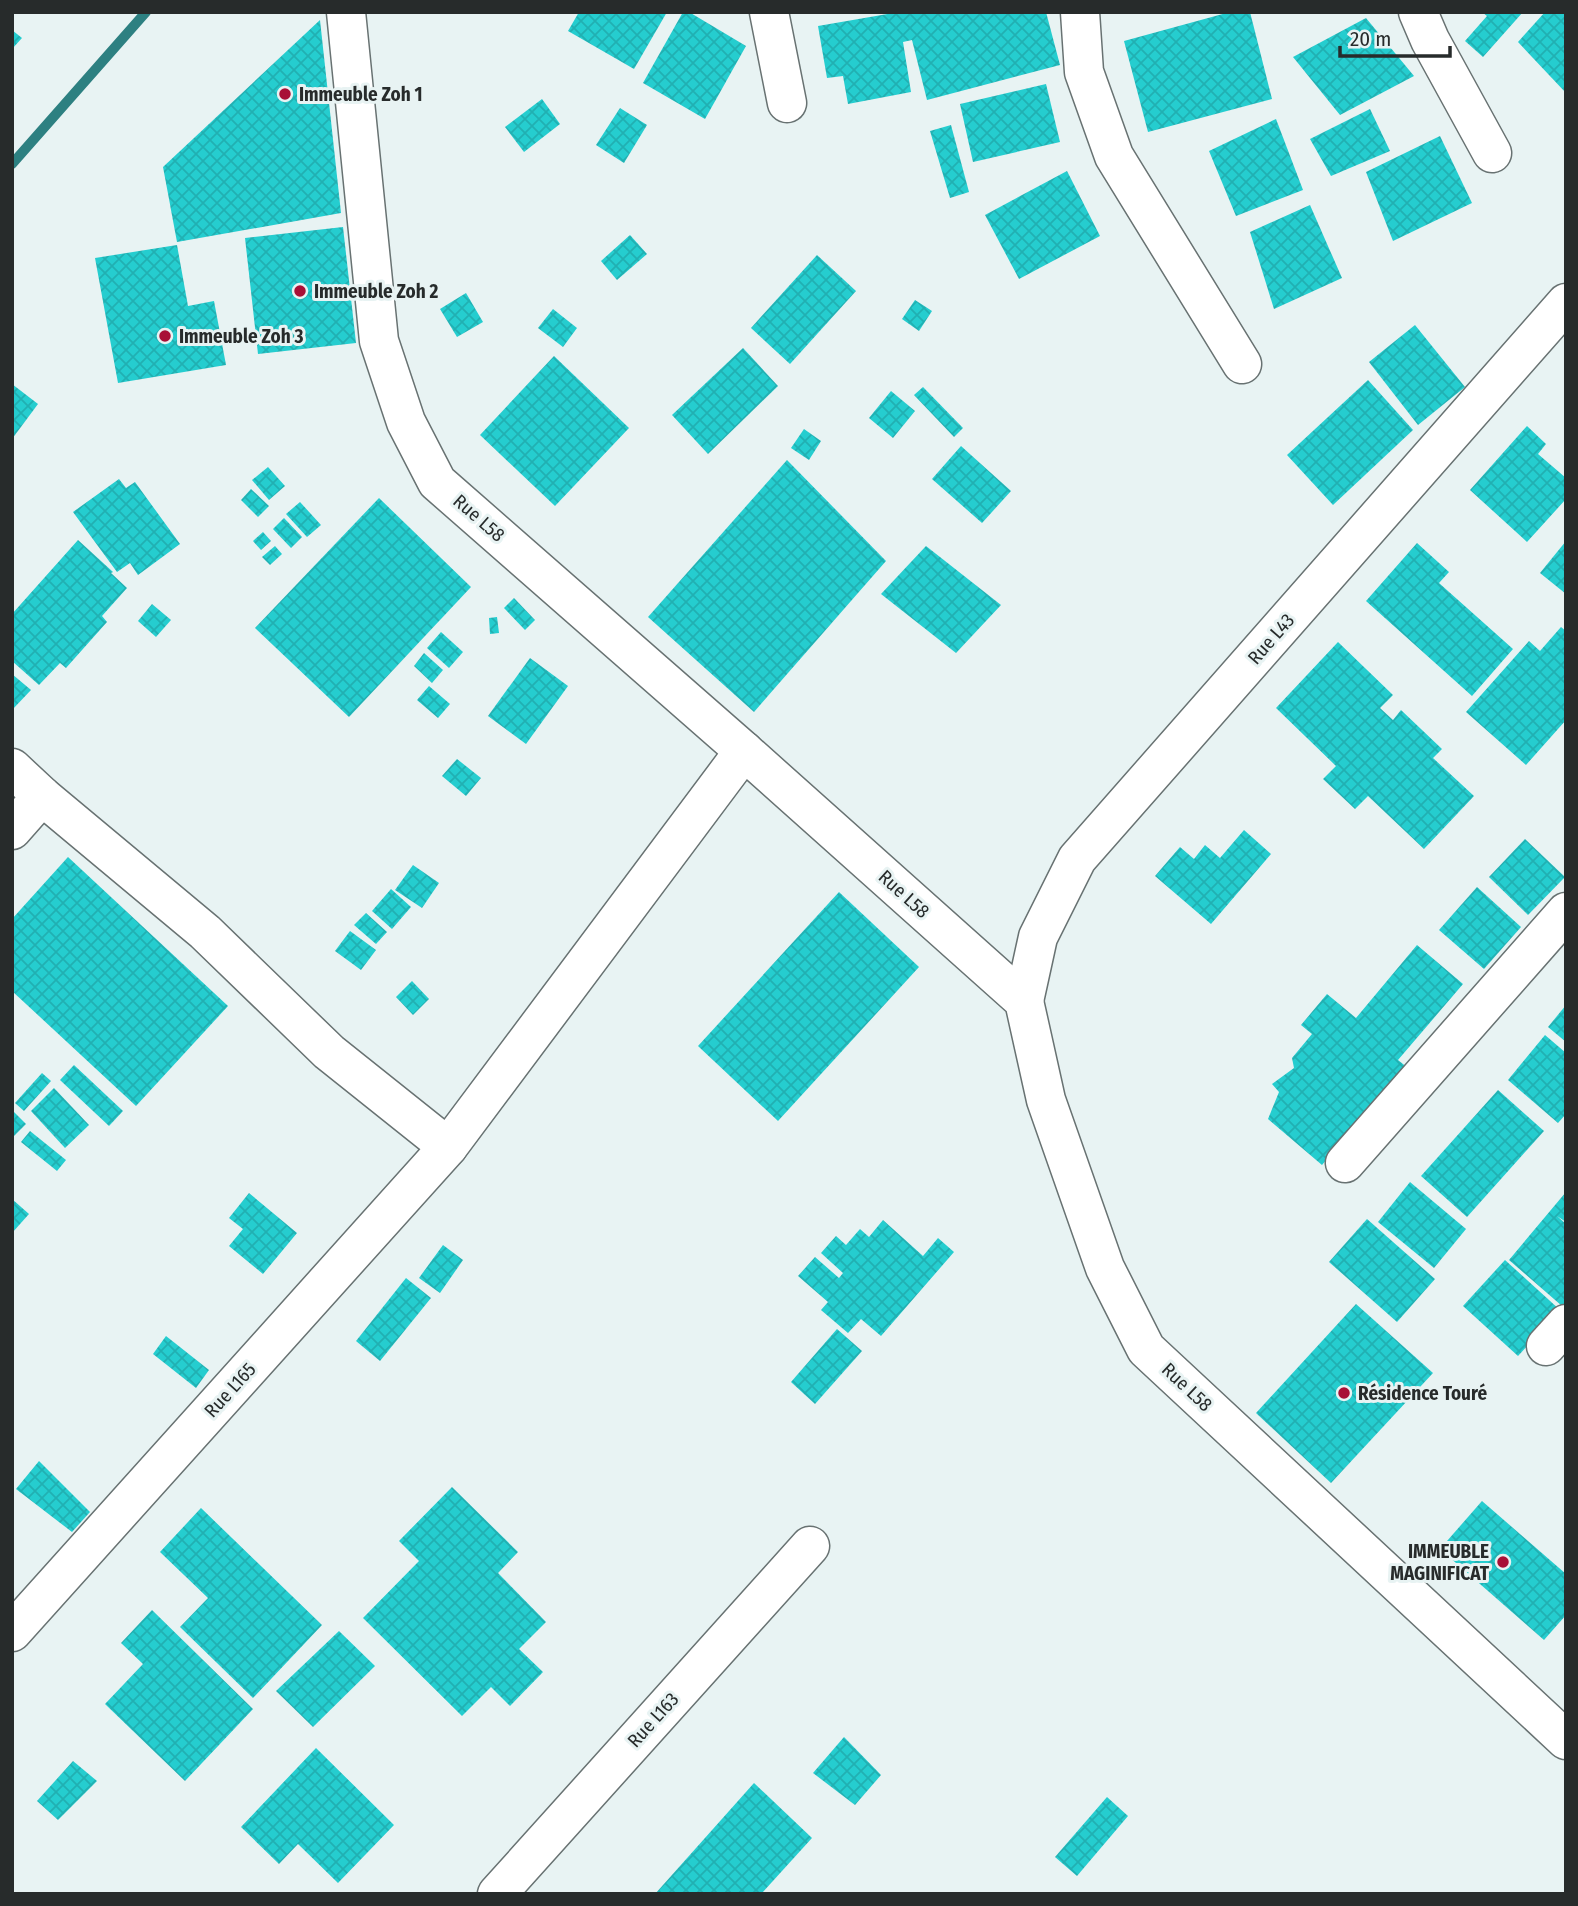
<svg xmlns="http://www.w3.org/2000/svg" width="1578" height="1906" viewBox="0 0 1578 1906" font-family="'Fira Sans Condensed',sans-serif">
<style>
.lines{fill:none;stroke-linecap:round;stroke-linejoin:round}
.stream{stroke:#2d8081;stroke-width:10}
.building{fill:url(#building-cross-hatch)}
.minor-casing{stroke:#687272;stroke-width:41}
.minor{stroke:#fff;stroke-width:38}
.poi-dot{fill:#a80f36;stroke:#e8f3f3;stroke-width:2.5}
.labels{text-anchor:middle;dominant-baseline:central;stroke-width:6;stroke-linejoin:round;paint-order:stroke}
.poi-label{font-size:19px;font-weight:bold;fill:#272b2b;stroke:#e8f3f3;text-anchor:start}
.street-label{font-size:19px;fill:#272b2b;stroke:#e8f3f3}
</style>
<defs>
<pattern id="building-cross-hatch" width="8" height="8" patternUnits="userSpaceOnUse" patternTransform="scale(1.75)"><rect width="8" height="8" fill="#25cdcf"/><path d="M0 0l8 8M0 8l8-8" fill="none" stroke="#21b0b2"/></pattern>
</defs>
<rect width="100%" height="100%" fill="#e8f3f3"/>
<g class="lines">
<path class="stream" d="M12 164 146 12"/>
</g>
<g class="building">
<path d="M579 12H667L634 69 568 31Z"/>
<path d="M683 12H689L746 46 705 119 643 83Z"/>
<path d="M899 12H1046L1060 65 927 100 912 40 903 42 911 92 848 104 843 76 827 78 818 26Z"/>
<path d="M1230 12H1250L1272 99 1148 132 1124 41Z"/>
<path d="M1482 12H1523L1483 57 1465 41 1487 16Z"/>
<path d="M1545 12H1566V93L1518 42Z"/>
<path d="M1366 18 1414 76 1340 115 1293 57Z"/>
<path d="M320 20 341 213 177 242 163 167Z"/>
<path d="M12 30 22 38 12 49Z"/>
<path d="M1046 84 1060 142 973 162 960 104Z"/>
<path d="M542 99 560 124 524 152 505 127Z"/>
<path d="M620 108 647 125 624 163 596 145Z"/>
<path d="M1370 109 1390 151 1331 176 1310 139Z"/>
<path d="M1276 119 1303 190 1236 216 1209 151Z"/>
<path d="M951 125 969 192 950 198 930 131Z"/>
<path d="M1440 136 1472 203 1393 241 1366 172Z"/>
<path d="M1067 171 1100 236 1019 279 985 215Z"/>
<path d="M1310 205 1342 278 1274 309 1250 232Z"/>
<path d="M343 227 356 343 258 354 245 238Z"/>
<path d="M630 235 647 254 617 280 601 261Z"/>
<path d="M177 245 188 306 214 301 226 365 118 383 95 258Z"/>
<path d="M817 255 856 291 790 364 751 328Z"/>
<path d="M466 293 483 322 457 337 440 309Z"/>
<path d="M915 300 932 311 919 331 902 319Z"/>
<path d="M553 309 577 328 563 347 538 328Z"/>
<path d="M1415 325 1465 387 1418 425 1369 362Z"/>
<path d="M743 348 778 386 708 454 672 415Z"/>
<path d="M554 356 629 428 555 506 480 435Z"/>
<path d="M1368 380 1413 430 1333 505 1287 455Z"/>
<path d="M12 384 38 404 12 439Z"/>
<path d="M923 387 963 428 954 437 914 395Z"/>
<path d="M891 391 915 411 893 438 869 418Z"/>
<path d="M1527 426 1546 444 1538 454 1566 478V499L1527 542 1470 490Z"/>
<path d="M804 429 821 441 809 460 791 448Z"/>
<path d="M961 446 1011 491 982 523 932 479Z"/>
<path d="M787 460 886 561 754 712 648 617Z"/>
<path d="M268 467 285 486 269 500 252 480Z"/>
<path d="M119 479 126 488 135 482 180 544 138 575 130 563 117 572 73 512Z"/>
<path d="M251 489 269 506 258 517 241 500Z"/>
<path d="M379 498 471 587 349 717 255 628Z"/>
<path d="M300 502 321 525 307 537 286 514Z"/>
<path d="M284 518 302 537 291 548 273 529Z"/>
<path d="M263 532 271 541 261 550 253 541Z"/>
<path d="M78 540 113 572 111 573 127 588 102 616 107 622 66 668 60 663 39 685 12 661V614Z"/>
<path d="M1566 541V594L1540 573Z"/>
<path d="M1417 543 1449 572 1439 583 1513 649 1472 696 1366 601Z"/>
<path d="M275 546 282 554 270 565 262 557Z"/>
<path d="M926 546 1001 605 956 653 881 594Z"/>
<path d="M514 598 535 620 525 630 504 608Z"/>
<path d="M152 604 171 620 156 637 138 621Z"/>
<path d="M497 617 499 633 490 634 489 618Z"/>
<path d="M1561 627 1566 631V720L1526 765 1466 712 1529 641 1540 651Z"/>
<path d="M441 632 463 652 449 668 427 648Z"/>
<path d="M1338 642 1393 695 1380 708 1393 720 1401 710 1442 749 1433 758 1474 796 1424 849 1368 796 1355 809 1323 779 1336 766 1276 708Z"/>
<path d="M424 653 443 670 432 683 414 666Z"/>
<path d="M530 658 568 686 526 744 488 716Z"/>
<path d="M12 674 31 690 12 710Z"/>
<path d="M429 686 450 704 438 718 417 700Z"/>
<path d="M457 759 481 778 466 796 442 776Z"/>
<path d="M1244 830 1271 854 1211 924 1155 876 1180 847 1194 859 1205 845 1220 858Z"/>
<path d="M1525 839 1565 877 1528 915 1489 877Z"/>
<path d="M68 857 228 1006 136 1106 12 991V919Z"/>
<path d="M413 865 439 883 422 908 395 890Z"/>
<path d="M1477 887 1521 927 1484 969 1439 930Z"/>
<path d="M391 889 411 907 392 929 372 911Z"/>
<path d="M839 892 919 967 778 1121 698 1046Z"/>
<path d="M366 913 387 932 376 944 354 925Z"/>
<path d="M350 931 376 950 361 970 335 951Z"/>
<path d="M1417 945 1463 984 1398 1060 1414 1073 1383 1093 1322 1165 1268 1119 1279 1092 1272 1084 1294 1068 1292 1058 1312 1034 1301 1025 1327 994 1356 1018Z"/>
<path d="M412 981 429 999 413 1015 396 997Z"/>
<path d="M1566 1005V1042L1548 1027Z"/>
<path d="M1545 1035 1566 1053V1114L1558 1123 1508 1080Z"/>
<path d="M74 1065 123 1111 109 1126 60 1080Z"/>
<path d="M42 1073 51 1081 24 1111 15 1103Z"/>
<path d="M54 1088 89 1125 65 1148 31 1111Z"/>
<path d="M1498 1090 1544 1131 1467 1217 1421 1176Z"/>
<path d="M12 1110 26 1124 12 1138Z"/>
<path d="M30 1131 66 1160 57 1171 21 1142Z"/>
<path d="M1410 1182 1466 1229 1434 1268 1378 1222Z"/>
<path d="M1566 1192V1222L1557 1216 1566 1224V1302L1562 1306 1509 1260Z"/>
<path d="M249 1193 297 1233 263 1274 229 1246 243 1229 229 1218Z"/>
<path d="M12 1199 29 1214 12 1233Z"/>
<path d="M1367 1219 1435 1279 1397 1322 1329 1262Z"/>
<path d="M883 1220 923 1256 938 1238 954 1252 881 1336 861 1319 848 1333 821 1310 828 1302 798 1276 815 1257 839 1278 843 1273 821 1253 836 1236 846 1245 860 1229 869 1237Z"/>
<path d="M443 1245 463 1260 440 1293 419 1278Z"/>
<path d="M1505 1260 1560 1310 1518 1356 1463 1306Z"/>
<path d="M406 1278 431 1298 380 1361 356 1341Z"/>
<path d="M1356 1304 1433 1373 1331 1483 1256 1413Z"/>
<path d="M837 1329 862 1351 815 1404 791 1382Z"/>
<path d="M166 1336 209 1370 196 1388 153 1354Z"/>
<path d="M39 1461 90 1512 72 1532 16 1489Z"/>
<path d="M452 1487 518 1552 498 1573 546 1622 519 1649 543 1672 510 1706 491 1687 462 1716 363 1618 419 1561 399 1541Z"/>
<path d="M1482 1501 1566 1574V1615L1544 1640 1440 1549Z"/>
<path d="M201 1508 322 1625 253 1698 180 1627 208 1598 160 1552Z"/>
<path d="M152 1610 253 1709 185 1781 105 1704 143 1664 121 1643Z"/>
<path d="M339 1631 375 1666 313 1727 276 1691Z"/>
<path d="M844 1737 881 1775 855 1805 813 1773Z"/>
<path d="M316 1748 394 1825 338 1883 298 1844 279 1864 241 1827Z"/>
<path d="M73 1761 97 1781 58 1820 37 1801Z"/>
<path d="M754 1783 812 1838 761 1894H655Z"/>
<path d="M1107 1797 1128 1816 1077 1876 1055 1857Z"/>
</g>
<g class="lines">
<g class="minor-casing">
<g id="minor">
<path d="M346 12 379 341 406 422 437 482 744 751 1024 1001 1046 1100 1105 1268 1146 1349 1566 1740"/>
<path d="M769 12 787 103"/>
<path d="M1080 12 1084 72 1114 156 1242 364"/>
<path d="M1418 12 1430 40 1492 153"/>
<path d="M12 768 42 796 205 932 329 1052 448 1147"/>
<path d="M12 830 42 796"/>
<path d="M1024 1001 1038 937 1077 859 1566 303"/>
<path d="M1345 1163 1566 912"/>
<path d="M1546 1346 1566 1324"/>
<path d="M12 1632 448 1147 744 751"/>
<path d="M497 1894 810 1546"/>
</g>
</g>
<use href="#minor" class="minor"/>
</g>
<g class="poi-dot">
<circle cx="285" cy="94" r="7"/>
<circle cx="300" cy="291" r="7"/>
<circle cx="165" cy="336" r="7"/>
<circle cx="1344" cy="1393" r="7"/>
<circle cx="1503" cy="1562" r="7"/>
</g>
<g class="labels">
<g class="poi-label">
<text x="299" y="94">Immeuble Zoh 1</text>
<text x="314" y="291">Immeuble Zoh 2</text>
<text x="179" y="336">Immeuble Zoh 3</text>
<text x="1358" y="1393">Résidence Touré</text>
<text x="1489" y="1551" text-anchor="end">IMMEUBLE<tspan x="1489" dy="22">MAGINIFICAT</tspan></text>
</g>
<g class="street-label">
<text transform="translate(479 518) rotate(41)">Rue L58</text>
<text transform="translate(1271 639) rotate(-49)">Rue L43</text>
<text transform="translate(904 894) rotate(42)">Rue L58</text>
<text transform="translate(1187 1387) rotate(43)">Rue L58</text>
<text transform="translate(230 1390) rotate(-48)">Rue L165</text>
<text transform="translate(653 1720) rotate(-48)">Rue L163</text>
</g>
</g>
<rect width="1578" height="1906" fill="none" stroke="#272b2b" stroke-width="28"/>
<path d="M1340 46v10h110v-10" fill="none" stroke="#272b2b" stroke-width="3.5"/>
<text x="1350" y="46" font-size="21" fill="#272b2b" stroke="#e8f3f3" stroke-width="5" paint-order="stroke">20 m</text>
</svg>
